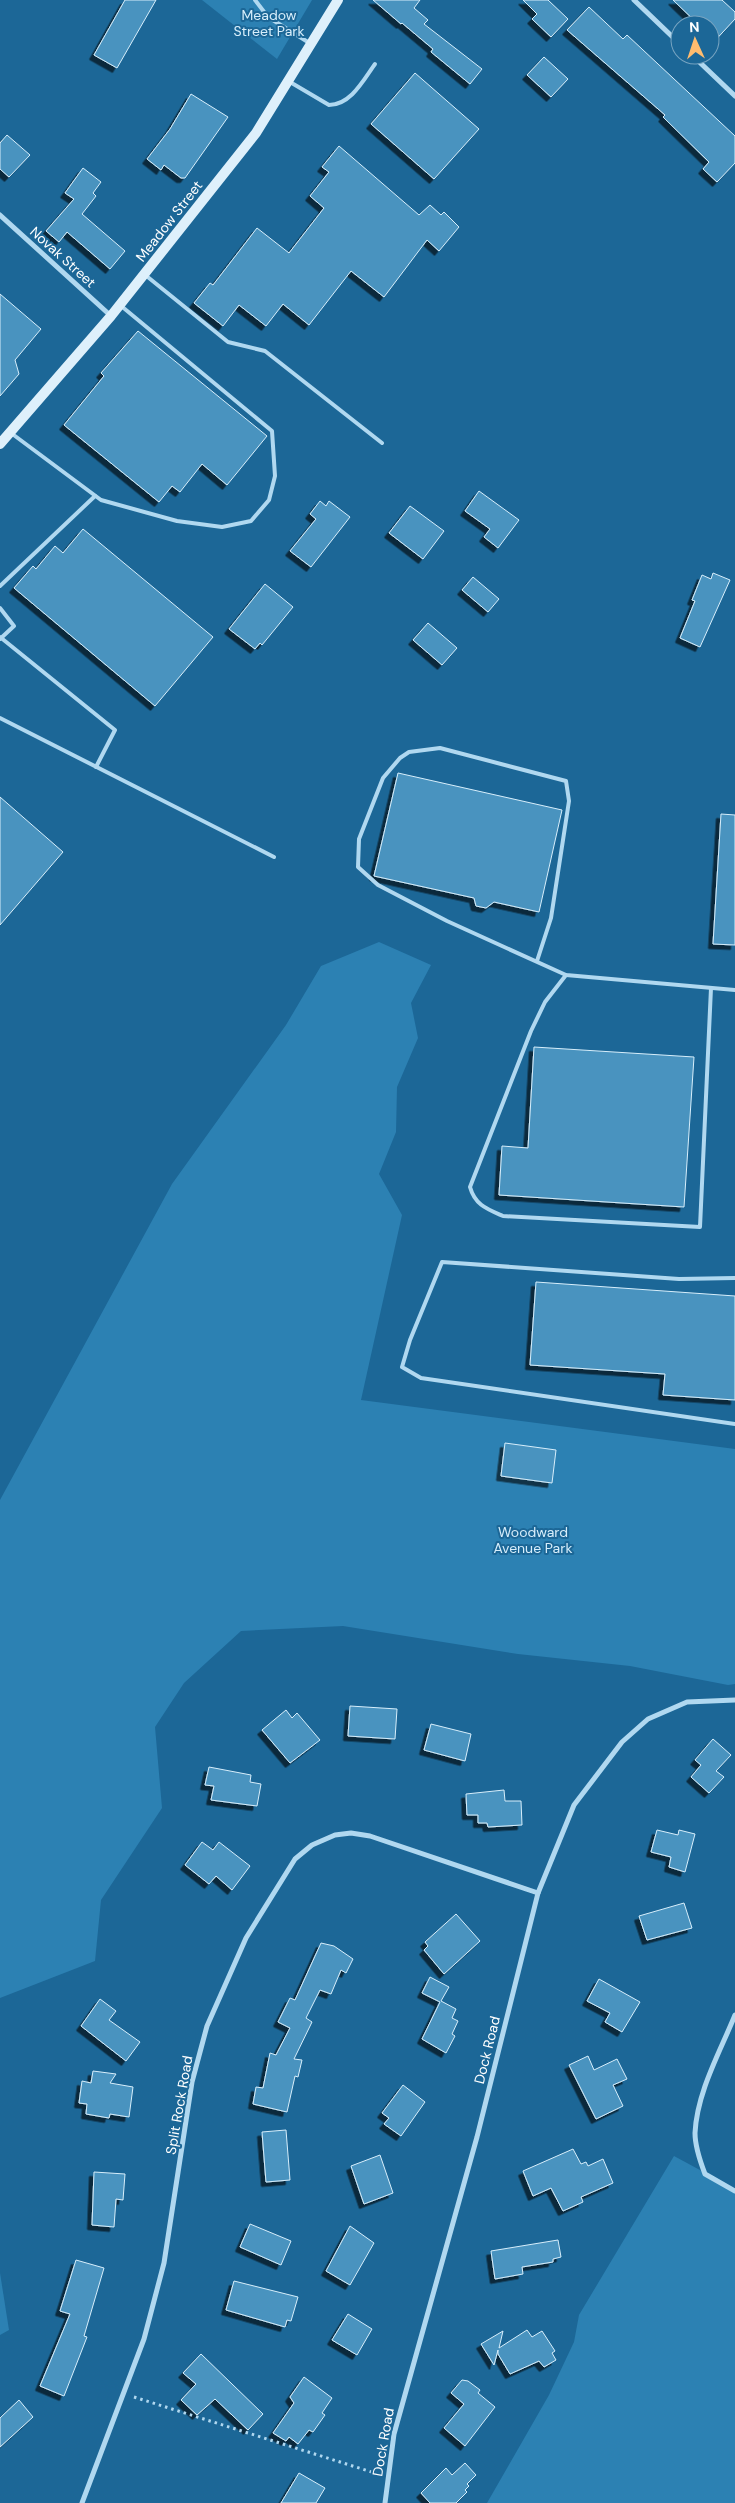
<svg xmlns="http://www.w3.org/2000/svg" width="735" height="2503" viewBox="0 0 735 2503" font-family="'DM Sans',sans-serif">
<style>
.green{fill:#2c81b3}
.building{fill:#4993bf;stroke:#d7eefb;filter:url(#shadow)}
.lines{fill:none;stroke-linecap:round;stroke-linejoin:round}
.path{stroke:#b0d8f0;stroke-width:3;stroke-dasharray:2.5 4;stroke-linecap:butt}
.service{stroke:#b0d8f0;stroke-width:4}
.minor{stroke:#b0d8f0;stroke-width:5}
.secondary{stroke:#def0fb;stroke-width:10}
.labels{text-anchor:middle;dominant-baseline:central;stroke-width:4;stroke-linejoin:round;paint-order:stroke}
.park-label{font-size:14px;fill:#d7eefb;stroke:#1c6797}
.street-label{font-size:14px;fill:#fff;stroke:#1c6797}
</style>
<defs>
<filter id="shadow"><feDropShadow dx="-4.5" dy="4.5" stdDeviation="0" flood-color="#0009"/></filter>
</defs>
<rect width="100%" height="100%" fill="#1c6797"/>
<g class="green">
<path d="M202 0H312L277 59Z"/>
<path d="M379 942 431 965 411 1003 418 1038 397 1087 396 1132 379 1174 402 1215 361 1400 735 1449V1684L728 1685 630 1666 518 1654 343 1626 241 1631 184 1683 155 1727 162 1808 101 1900 95 1961 0 1998V1500L172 1184 286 1025 321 966Z"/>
<path d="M674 2156 735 2189V2503H487L549 2395 574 2342 579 2315Z"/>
<path d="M0 2273 9 2330 0 2335Z"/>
</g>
<g class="building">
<path d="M125 0H156L117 68 94 55Z"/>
<path d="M373 0H420L414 8 428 20 424 24 482 69 470 84 431 52 433 49 402 23 401 24Z"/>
<path d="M523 0H548L568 19 551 37 532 19 537 14Z"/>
<path d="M673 0H722L735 12V19L710 46V25H699Z"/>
<path d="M589 7 623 39 627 35 735 136V163L717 182 703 169 709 162 663 117 665 115 567 30Z"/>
<path d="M544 57 568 79 551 97 527 75Z"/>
<path d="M415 73 479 129 434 179 371 124Z"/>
<path d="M191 94 228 117 185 178H181L164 165 161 170 147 159 170 129Z"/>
<path d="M7 135 30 155 9 177 0 169V143Z"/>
<path d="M339 146 419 215 430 205 441 215 444 212 459 227 439 251 427 240 384 297 351 271 309 325 283 304 266 326 239 305 223 326 194 303 210 283 213 285 257 228 289 253 324 208 310 196 329 172 322 167Z"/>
<path d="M83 168 101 182 93 193 96 196 82 214 125 251 110 269 67 232 59 242 46 231 74 199 65 193Z"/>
<path d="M0 294 41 329 15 360 19 374 0 396Z"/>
<path d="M138 331 267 436 227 485 202 464 180 492 172 486 159 502 64 425 104 376 101 373Z"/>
<path d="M479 491 519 520 498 548 484 537 490 529 465 511Z"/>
<path d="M320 501 326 506 329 501 350 517 311 567 290 551 316 519 310 514Z"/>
<path d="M410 506 444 531 423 559 389 533Z"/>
<path d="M83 529 213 637 155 706 14 588 33 566 36 569 55 546 63 553Z"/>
<path d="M713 573 730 580 700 647 680 638 695 601 692 600 702 575 711 579Z"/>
<path d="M473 577 499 599 488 612 462 590Z"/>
<path d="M265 584 293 607 262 645 260 643 255 649 229 629Z"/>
<path d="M428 623 457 648 442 665 413 640Z"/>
<path d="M398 773 562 810 539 912 494 902 486 908 476 906 474 898 374 876Z"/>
<path d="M0 797 63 852 0 925Z"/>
<path d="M721 814 735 815V945L713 944Z"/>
<path d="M534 1047 694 1057 684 1207 499 1195 502 1146 528 1148Z"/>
<path d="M536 1282 735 1296V1400L663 1395 665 1374 530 1365Z"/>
<path d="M505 1443 556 1450 552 1483 501 1476Z"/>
<path d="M350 1706 397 1709 395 1739 348 1736Z"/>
<path d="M286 1710 292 1718 297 1713 320 1740 290 1763 262 1730Z"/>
<path d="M431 1724 471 1734 465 1761 424 1750Z"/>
<path d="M713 1739 731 1755 716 1771 724 1777 709 1793 691 1777 701 1765 695 1760Z"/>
<path d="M209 1767 251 1775 250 1782 261 1784 257 1806 211 1800 214 1786 205 1785Z"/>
<path d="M504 1790 505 1801H521L522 1825 488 1827 487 1823H478V1815H467L466 1794Z"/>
<path d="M657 1830 678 1835 679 1830 695 1834 685 1872 669 1867 671 1857 651 1852Z"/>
<path d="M202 1842 213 1850 219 1842 250 1866 232 1890 216 1876 209 1884 185 1865Z"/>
<path d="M684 1903 692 1928 647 1940 639 1916Z"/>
<path d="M456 1914 480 1941 444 1974 424 1950 428 1946 425 1942Z"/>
<path d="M321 1943 334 1946 353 1959 346 1973 341 1970 331 1994 320 1990 306 2018 312 2022 294 2059 302 2060 298 2077 295 2076 287 2112 253 2104 256 2087 263 2088 270 2053 276 2055 290 2028 278 2022 290 1998 295 2000Z"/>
<path d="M430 1977 449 1987 441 2001 456 2009 452 2018 458 2021 452 2034 455 2036 446 2053 422 2039 440 2002 422 1993Z"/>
<path d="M599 1979 640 2002 622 2032 605 2022 610 2013 587 2001Z"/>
<path d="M100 1999 116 2011 109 2020 140 2042 126 2061 81 2026Z"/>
<path d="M588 2056 594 2070 617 2059 627 2079 613 2085 623 2106 596 2119 569 2065Z"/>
<path d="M93 2071 116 2074 110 2083 133 2087 129 2117 110 2114 109 2118 86 2114 87 2104 79 2103 82 2081 91 2083Z"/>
<path d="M403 2085 425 2102 401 2136 384 2124 389 2118 382 2113Z"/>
<path d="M286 2130 290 2180 266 2182 262 2132Z"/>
<path d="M573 2149 581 2164 586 2162 588 2166 603 2159 613 2183 581 2197 583 2202 563 2211 551 2188 533 2196 523 2171Z"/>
<path d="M380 2155 393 2193 364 2204 351 2166Z"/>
<path d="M94 2172 125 2174 123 2200 116 2199 114 2227 92 2225Z"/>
<path d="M250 2224 291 2241 281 2265 240 2247Z"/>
<path d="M350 2226 374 2243 350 2285 326 2271Z"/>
<path d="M558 2240 561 2257 553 2259V2262L522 2267 523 2274 495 2279 491 2251Z"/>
<path d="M76 2260 104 2268 84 2336 87 2337 64 2396 40 2386 70 2314 60 2311Z"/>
<path d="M234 2281 298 2297 291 2321 287 2320 285 2327 226 2310Z"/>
<path d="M348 2314 372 2329 357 2355 332 2340Z"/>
<path d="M527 2330 532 2337 542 2331 555 2351 552 2353 556 2360 544 2367 539 2361 510 2374 498 2354V2350L494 2365 481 2344 503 2331 499 2348Z"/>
<path d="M201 2354 263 2414 248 2430 215 2399 197 2415 181 2400 196 2384 183 2373Z"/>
<path d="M304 2377 332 2398 322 2413 325 2415 313 2432 309 2430 298 2444 289 2437 286 2441 273 2433 294 2403 290 2397Z"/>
<path d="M462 2380 468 2381 480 2390 478 2393 495 2407 465 2446 444 2428 464 2404 451 2393Z"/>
<path d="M19 2400 33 2417 0 2447V2418Z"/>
<path d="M465 2463 476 2475 467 2484 469 2486 465 2490 467 2492 456 2503H430L421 2493 446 2468 452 2475Z"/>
<path d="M299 2473 325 2488 316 2503H281Z"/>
</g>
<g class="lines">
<path class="path" d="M134 2397 378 2474"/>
<g class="service">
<path d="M255 0 268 17 311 44"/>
<path d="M290 82 329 105C351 105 364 79 375 64"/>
<path d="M144 274 228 342 265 351 382 443"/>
<path d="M11 433 101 500 177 521 222 527 251 521 269 500 275 476 272 431 120 305"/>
<path d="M0 586 95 496"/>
<path d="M0 608 14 626 0 639"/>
<path d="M0 637 115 730 96 767"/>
<path d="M0 718 274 857"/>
<path d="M537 961 551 918 569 801 566 781 440 748 409 752 400 758 383 778 359 839 358 867 378 885 447 921 566 975 735 990"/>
<path d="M566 975 545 1002 531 1031 470 1187C475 1205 487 1209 503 1216L700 1227 711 988"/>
<path d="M735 1278 679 1279 442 1262 410 1340 402 1367 421 1378 735 1424"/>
</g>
<g class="minor">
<path d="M634 0 680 44"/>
<path d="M692 55 735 96"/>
<path d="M0 215 111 316"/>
<path d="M735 2015C720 2052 697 2092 695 2133 695 2147 700 2161 705 2174L735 2191"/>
<path d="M82 2503 144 2339 164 2263 192 2082 207 2026 246 1938 295 1859 312 1845 335 1835 351 1833 370 1836 538 1893"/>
<path d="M385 2503 394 2434 477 2137 538 1893 574 1805 622 1742 648 1719 687 1702 735 1700"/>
</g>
<path class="secondary" d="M0 444 111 316 256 133 338 0"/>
</g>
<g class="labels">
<g class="park-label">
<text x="269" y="15">Meadow<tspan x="269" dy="16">Street Park</tspan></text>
<text x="533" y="1532">Woodward<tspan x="533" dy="16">Avenue Park</tspan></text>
</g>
<g class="street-label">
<text transform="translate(169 221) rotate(-52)">Meadow Street</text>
<text transform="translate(63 257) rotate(42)">Novak Street</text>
<text transform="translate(487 2050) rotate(-76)">Dock Road</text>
<text transform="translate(179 2105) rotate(-80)">Split Rock Road</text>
<text transform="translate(383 2442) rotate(-80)">Dock Road</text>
</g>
</g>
<g transform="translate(695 40) rotate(357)"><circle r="24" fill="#1c6797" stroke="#77a4c1"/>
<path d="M0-4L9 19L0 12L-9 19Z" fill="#ffbc6f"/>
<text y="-8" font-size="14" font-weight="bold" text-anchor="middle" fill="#ffffff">N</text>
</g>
</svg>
